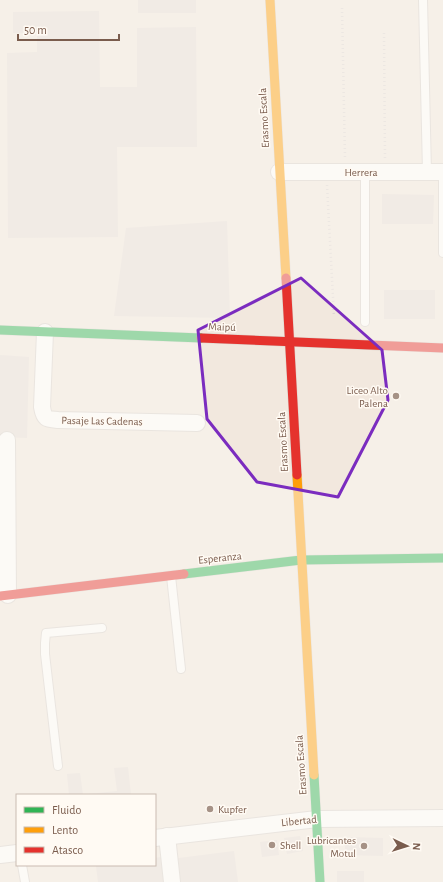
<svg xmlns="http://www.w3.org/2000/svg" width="443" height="882" viewBox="0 0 443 882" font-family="'Alegreya Sans',sans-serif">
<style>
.residential{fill:#f2e8de;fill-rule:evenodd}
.building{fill:#e6ded7}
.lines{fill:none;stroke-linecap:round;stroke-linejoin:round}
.lane-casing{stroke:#d7d1cb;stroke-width:10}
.street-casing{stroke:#d7d1cb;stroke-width:18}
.fast-casing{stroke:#d9d2cb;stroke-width:10}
.slow-casing{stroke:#d9d2cb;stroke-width:10}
.jam-casing{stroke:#d9d2cb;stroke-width:10}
.path{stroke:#dcd5d0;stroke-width:2.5;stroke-dasharray:1 3;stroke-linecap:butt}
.lane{stroke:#fefefd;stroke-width:8}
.street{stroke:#fefefd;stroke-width:16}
.fast{stroke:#30b455;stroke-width:9}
.slow{stroke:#ff9f0a;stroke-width:9}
.jam{stroke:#e5322d;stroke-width:9}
.marked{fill:none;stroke:#7b2cbf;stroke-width:3;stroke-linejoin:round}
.poi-dot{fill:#a69286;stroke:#fffaf3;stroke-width:1.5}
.labels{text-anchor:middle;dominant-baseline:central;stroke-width:3;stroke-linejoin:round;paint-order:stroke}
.street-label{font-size:11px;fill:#7a5c4d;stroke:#fffaf3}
.poi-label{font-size:11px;fill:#7a5c4d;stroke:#fffaf3;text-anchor:end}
</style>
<rect width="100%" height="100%" fill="#f9f5f0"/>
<path class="residential" d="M0 0H443V882H0ZM17 795H155V865H17Z"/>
<g class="building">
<rect x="138" y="0" width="58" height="13"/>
<path d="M99 11 100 87H137V28L196 27 197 147H117L118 237 8 238 7 53 37 52V33H13V12Z"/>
<path d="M382 194 434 195 433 224H382Z"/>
<path d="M227 221 230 318 114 316 126 228Z"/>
<rect x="384" y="290" width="51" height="29"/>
<path d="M0 355 29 357 27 438 0 437Z"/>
<path d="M128 767 131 795H88V794L117 791 114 768Z"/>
<path d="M80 773 83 795H69L67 774Z"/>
<path d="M300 836 303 851 287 854 284 838Z"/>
<path d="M345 837 383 838V856L345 855Z"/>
<path d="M277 840 279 855 262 857 260 842Z"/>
<path d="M234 851 238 882H174L171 859Z"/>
<path d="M161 857 164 882H98L96 866 106 865H155V858Z"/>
<rect x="337" y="871" width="27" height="11"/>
</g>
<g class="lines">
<g class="lane-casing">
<g id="lane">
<path d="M423 0 427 172"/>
<path d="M365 172V322"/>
<path d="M443 172V253"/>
<path d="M171 576 181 669"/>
<path d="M58 766 45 654V643L46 633 102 628"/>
<path d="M22 865 25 882"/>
</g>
</g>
<g class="street-casing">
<g id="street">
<path d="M279 172H443"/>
<path d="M45 332 42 407C44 419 46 419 58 420L197 423"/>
<path d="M7 440 8 595"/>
<path d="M167 836 172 882"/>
<path d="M155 838 317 819 443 818"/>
<path d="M0 855 17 853"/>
</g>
</g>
<g class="fast-casing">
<g id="fast">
<path d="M0 330 201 338"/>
<path d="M184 574 301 560 443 558"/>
<path d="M314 775 320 882"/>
</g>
</g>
<g class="slow-casing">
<g id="slow">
<path d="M270 0 286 278"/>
<path d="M297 475 314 775"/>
</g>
</g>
<g class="jam-casing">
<g id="jam">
<path d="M286 278 297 475"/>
<path d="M201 338 443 348"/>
<path d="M0 596 184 574"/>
</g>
</g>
<g class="path">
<path d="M342 8 345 158"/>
<path d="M384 33 385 158"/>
<path d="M327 185 334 316"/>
</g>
<use href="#lane" class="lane"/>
<use href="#street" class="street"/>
<use href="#fast" class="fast"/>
<use href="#slow" class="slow"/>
<use href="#jam" class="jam"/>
</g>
<path d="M0 0H443V882H0ZM301 278 382 350 388 400 338 497 257 482 207 419 198 330Z" fill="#f9f5f0" fill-opacity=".55" fill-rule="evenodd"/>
<path class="marked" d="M301 278 382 350 388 400 338 497 257 482 207 419 198 330Z"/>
<g class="poi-dot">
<circle cx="396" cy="396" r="4"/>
<circle cx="210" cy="809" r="4"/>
<circle cx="272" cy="845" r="4"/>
<circle cx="364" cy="846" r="4"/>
</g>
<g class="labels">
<g class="street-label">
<text transform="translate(264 118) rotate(-93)">Erasmo Escala</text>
<text x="361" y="172">Herrera</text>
<text transform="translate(222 327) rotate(2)">Maipú</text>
<text transform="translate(102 421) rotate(1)">Pasaje Las Cadenas</text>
<text transform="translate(283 442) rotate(-93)">Erasmo Escala</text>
<text transform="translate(220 558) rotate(-6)">Esperanza</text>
<text transform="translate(301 765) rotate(-94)">Erasmo Escala</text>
<text transform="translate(299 821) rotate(-6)">Libertad</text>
</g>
<g class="poi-label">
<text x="388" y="390">Liceo Alto<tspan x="388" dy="13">Palena</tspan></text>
<text x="218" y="809" text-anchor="start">Kupfer</text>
<text x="356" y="840">Lubricantes<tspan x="356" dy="13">Motul</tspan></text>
<text x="280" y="845" text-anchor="start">Shell</text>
</g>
</g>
<rect x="16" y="794" width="140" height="72" fill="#fffaf3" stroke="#cabbb1"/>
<rect x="24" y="807" width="20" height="6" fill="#30b455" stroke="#cabbb1"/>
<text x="52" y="814" font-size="12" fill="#7a5c4d">Fluido</text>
<rect x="24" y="827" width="20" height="6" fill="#ff9f0a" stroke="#cabbb1"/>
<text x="52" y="834" font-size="12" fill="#7a5c4d">Lento</text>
<rect x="24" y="847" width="20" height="6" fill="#e5322d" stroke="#cabbb1"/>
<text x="52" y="854" font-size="12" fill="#7a5c4d">Atasco</text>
<g transform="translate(407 846) rotate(94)" stroke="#fffaf3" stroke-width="3" paint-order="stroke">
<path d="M0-3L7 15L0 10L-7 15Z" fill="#7a5c4d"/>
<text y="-6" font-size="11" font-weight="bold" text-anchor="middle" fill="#7a5c4d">N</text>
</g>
<path d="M18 34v6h101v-6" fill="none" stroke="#7a5c4d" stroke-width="2"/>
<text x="24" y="34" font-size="12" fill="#7a5c4d" stroke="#fffaf3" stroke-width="3" paint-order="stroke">50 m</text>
</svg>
